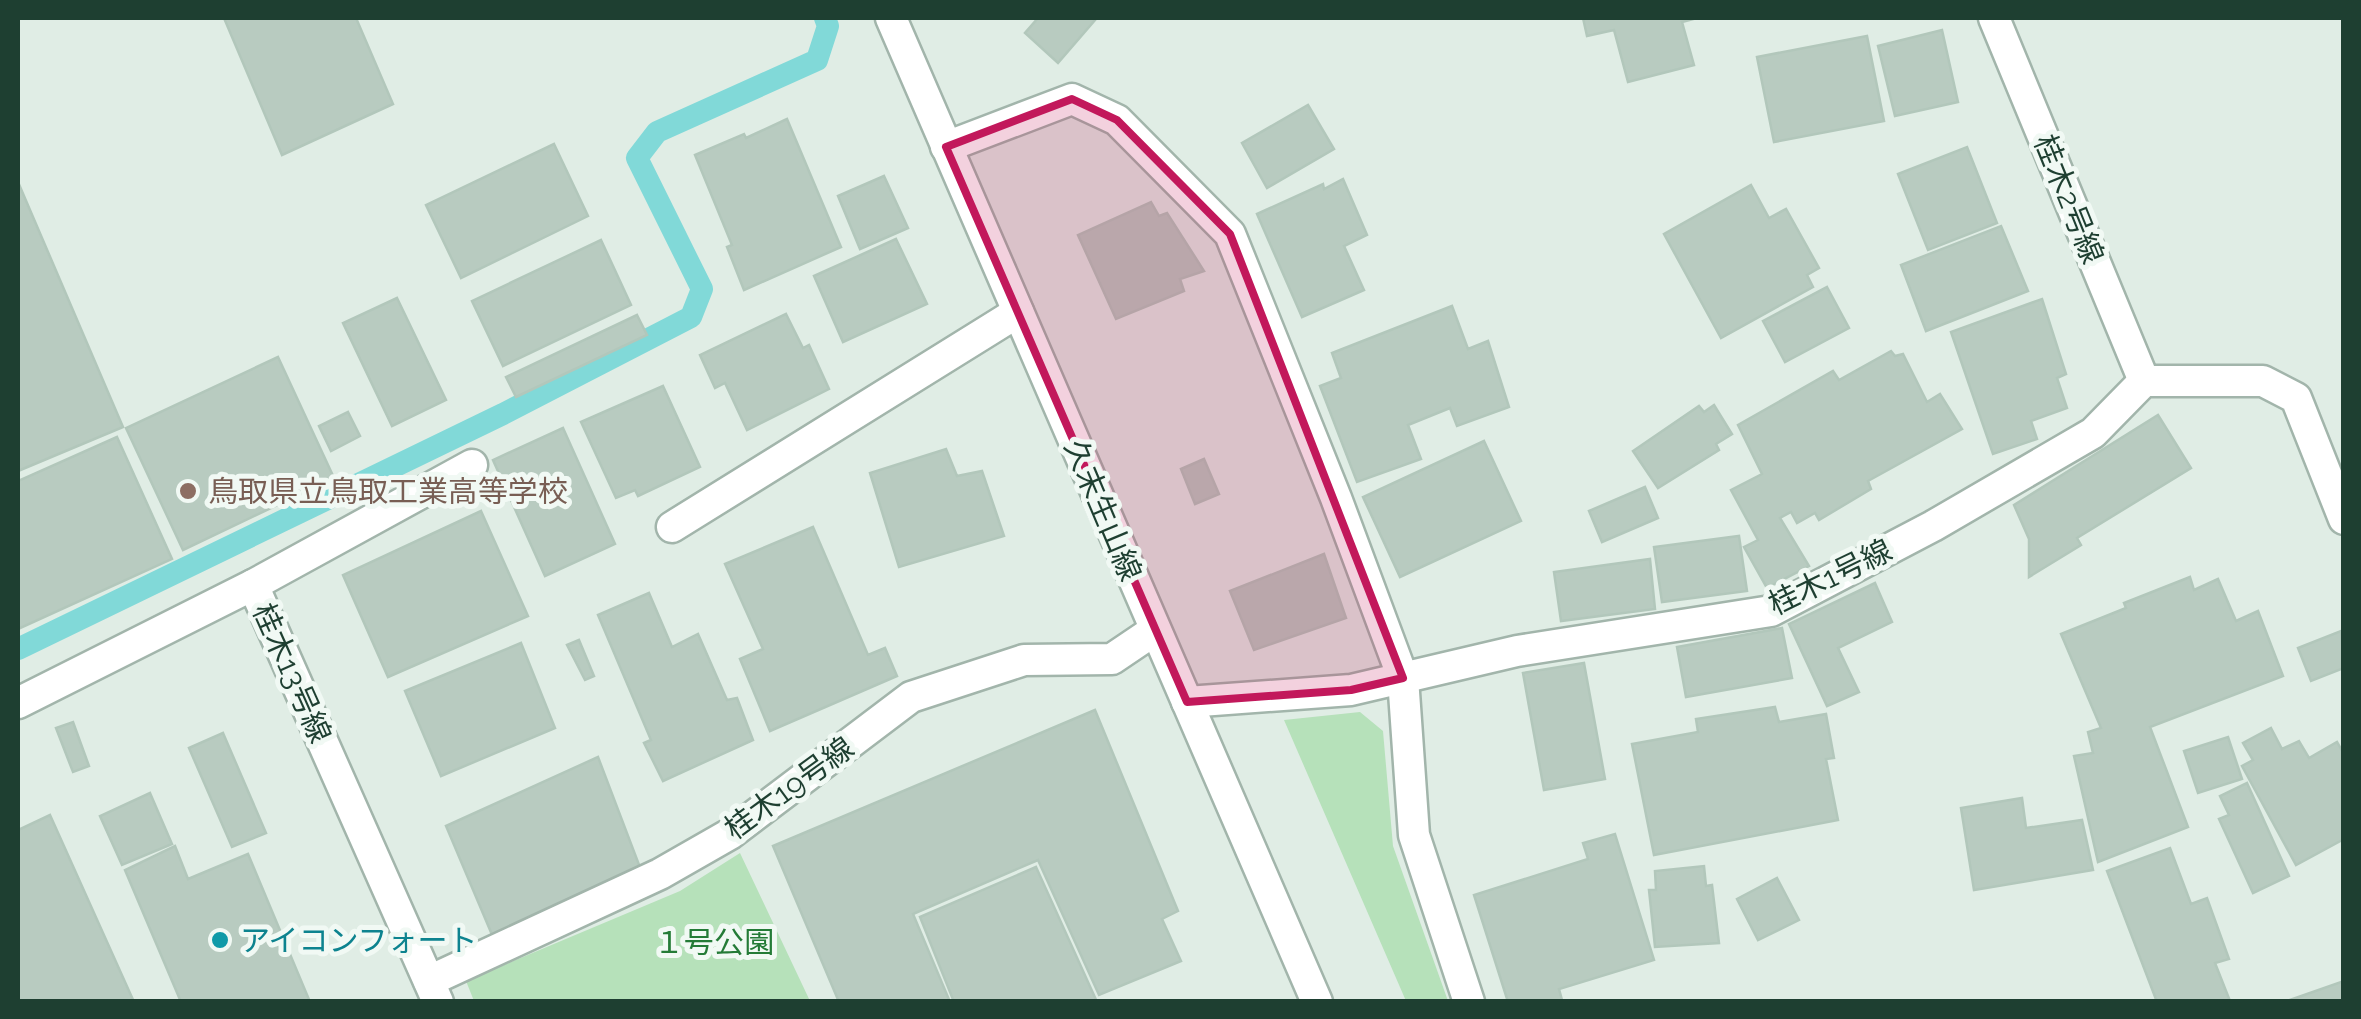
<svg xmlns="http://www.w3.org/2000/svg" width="2361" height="1019" viewBox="0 0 2361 1019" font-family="Raleway,'Noto Sans JP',sans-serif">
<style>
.green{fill:#b6e1ba}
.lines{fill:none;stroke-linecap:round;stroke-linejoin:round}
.stream{stroke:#81d9d8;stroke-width:22}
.building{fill:#b8cbc0;stroke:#b2c7bb;stroke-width:2.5}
.minor-casing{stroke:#a2b5ab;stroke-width:35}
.minor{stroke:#fff;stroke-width:30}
.marked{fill:#c2185b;fill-opacity:0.2;stroke:#c2185b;stroke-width:8;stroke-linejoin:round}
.education-dot{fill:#8d6e63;stroke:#f1f9f4;stroke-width:4}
.culture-dot{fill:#0f9aa8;stroke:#f1f9f4;stroke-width:4}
.labels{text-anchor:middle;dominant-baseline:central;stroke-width:10;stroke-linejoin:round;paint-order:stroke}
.street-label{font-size:30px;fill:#1e3f31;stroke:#f1f9f4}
.education-label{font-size:30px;fill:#785e54;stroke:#f1f9f4;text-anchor:start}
.culture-label{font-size:30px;fill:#0d838f;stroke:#f1f9f4;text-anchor:start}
.park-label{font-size:30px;fill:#247b37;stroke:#f1f9f4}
</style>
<rect width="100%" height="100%" fill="#e0ede5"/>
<g class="green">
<path d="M1360 712 1383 731 1393 846 1448 1001H1406L1284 720Z"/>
<path d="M740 853 810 1001H474L466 981 680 891Z"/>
</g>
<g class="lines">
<path class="stream" d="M18 649 503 414 691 317 702 289 637 158 657 132 817 60 828 26 825 18"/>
</g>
<g class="building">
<path d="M224 18H356L393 104 282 155Z"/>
<path d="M1038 18H1094L1096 19 1058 63 1025 33Z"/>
<path d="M1583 18H1697L1682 22 1694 65 1628 82 1614 30 1587 36Z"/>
<path d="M1942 30 1958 102 1895 116 1878 46Z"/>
<path d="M1867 36 1884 121 1774 142 1757 57Z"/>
<path d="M1308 105 1334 149 1267 188 1242 143Z"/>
<path d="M787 119 841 247 744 290 727 247 732 245 695 155 744 134 746 138Z"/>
<path d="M554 144 588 216 461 278 426 205Z"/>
<path d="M1967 147 1997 223 1928 250 1898 174Z"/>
<path d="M884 176 908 228 860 249 838 196Z"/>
<path d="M1343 179 1367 235 1344 246 1364 290 1302 317 1257 214 1323 184 1324 189Z"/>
<path d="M18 182 123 427 18 471Z"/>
<path d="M1751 185 1769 218 1786 209 1819 268 1807 275 1813 287 1721 338 1664 234Z"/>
<path d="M1151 202 1159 216 1167 213 1204 271 1180 279 1184 291 1116 319 1078 235Z"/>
<path d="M2001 226 2028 291 1926 331 1901 265Z"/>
<path d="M896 239 927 304 843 342 814 276Z"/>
<path d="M601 240 631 305 503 366 472 301Z"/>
<path d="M1827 287 1849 328 1785 362 1763 321Z"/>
<path d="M397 298 446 400 392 426 343 323Z"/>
<path d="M2042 299 2066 374 2057 378 2067 408 2031 421 2037 439 1993 454 1951 332Z"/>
<path d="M1452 306 1468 349 1488 341 1509 407 1457 426 1450 408 1408 425 1421 459 1357 482 1320 386 1341 378 1332 353Z"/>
<path d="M786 314 803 348 809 345 829 389 747 430 725 383 715 388 700 355Z"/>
<path d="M637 315 647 335 516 397 506 377Z"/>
<path d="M1891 351 1895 356 1903 354 1927 402 1940 394 1962 429 1868 481 1871 489 1819 520 1815 513 1797 523 1791 512 1780 518 1809 566 1767 588 1744 547 1758 540 1731 490 1762 474 1738 425 1833 371 1839 380Z"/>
<path d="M278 357 334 478 183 550 126 428Z"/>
<path d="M663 386 700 467 638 496 635 490 616 498 581 422Z"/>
<path d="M1714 405 1732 434 1716 444 1719 450 1658 488 1633 451 1699 406 1704 412Z"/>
<path d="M348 412 360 436 331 451 319 426Z"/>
<path d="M2158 415 2191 468 2077 538 2081 545 2029 577V539L2014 505Z"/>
<path d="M563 428 615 544 545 576 493 460Z"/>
<path d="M117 437 172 559 18 629V481Z"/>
<path d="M1484 441 1521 521 1400 577 1363 497Z"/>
<path d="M946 449 957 476 982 471 1004 536 899 567 870 473Z"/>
<path d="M1204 459 1219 494 1195 504 1181 469Z"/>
<path d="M1645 487 1658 518 1602 542 1589 511Z"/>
<path d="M481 511 528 616 388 677 343 575Z"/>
<path d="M813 527 868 655 885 648 897 676 770 731 740 659 763 649 725 564Z"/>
<path d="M1739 536 1747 591 1662 602 1654 547Z"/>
<path d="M1324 554 1346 618 1254 650 1230 591Z"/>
<path d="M1650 559 1655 609 1561 621 1554 572Z"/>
<path d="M2190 577 2194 590 2218 579 2236 621 2258 611 2283 676 2150 727 2188 827 2098 862 2074 756 2093 753 2088 732 2101 728 2061 634 2126 608 2124 603Z"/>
<path d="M1875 583 1892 622 1838 648 1859 692 1827 706 1789 624Z"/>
<path d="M649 593 672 647 698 634 727 700 737 698 753 740 663 781 644 743 651 740 598 615Z"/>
<path d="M1782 628 1792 678 1686 697 1677 647Z"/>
<path d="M2341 631 2344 668 2311 681 2298 648Z"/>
<path d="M579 640 594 676 585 680 567 645Z"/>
<path d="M521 643 555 728 441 776 405 691Z"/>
<path d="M1584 663 1605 779 1544 790 1523 673Z"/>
<path d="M1775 707 1779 722 1826 714 1834 758 1826 759 1838 820 1654 855 1632 744 1698 732 1696 719Z"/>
<path d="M1095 710 1178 911 1162 919 1181 961 1099 995 1038 860 913 914 950 1002H839L773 846Z"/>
<path d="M73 722 89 766 73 772 56 728Z"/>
<path d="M2271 728 2282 749 2299 741 2309 758 2337 742 2344 754V839L2296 865 2242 766 2253 760 2243 743Z"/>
<path d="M223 733 266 833 232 847 189 748Z"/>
<path d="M2228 737 2242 779 2198 793 2184 751Z"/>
<path d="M598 757 641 870 493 937 446 826Z"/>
<path d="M2247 783 2289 876 2253 893 2219 819 2229 815 2220 796Z"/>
<path d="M150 793 172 844 122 865 100 816Z"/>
<path d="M2022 798 2026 828 2082 820 2093 870 1974 890 1961 808Z"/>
<path d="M50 815 134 1002H18V830Z"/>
<path d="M1615 834 1654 960 1559 989 1562 1000 1557 1002H1508L1474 895 1588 859 1583 843Z"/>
<path d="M175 846 188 879 248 854 310 1002H181L125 870Z"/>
<path d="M2170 848 2191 904 2207 898 2229 959 2215 963 2230 1001 2157 1002 2107 871Z"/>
<path d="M1704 866 1706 886 1712 885 1719 943 1655 947 1649 890H1656L1655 871Z"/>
<path d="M1036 867 1097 1002H954L920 917Z"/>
<path d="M1777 878 1799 920 1758 940 1737 899Z"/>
<path d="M2344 981V1002H2290V1000Z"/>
</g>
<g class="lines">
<g class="minor-casing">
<g id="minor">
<path d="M891 18 1317 1002"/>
<path d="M1994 18 2144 381"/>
<path d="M946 147 1072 99 1117 120 1230 234 1336 498 1403 678 1414 835 1469 1002"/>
<path d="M672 527 1018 312"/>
<path d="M253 585 472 465"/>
<path d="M1187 702 1351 690 1517 651 1771 611 1933 526 2093 433 2144 381H2263L2296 398 2344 519"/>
<path d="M18 703 253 585 438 1002"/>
<path d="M429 981 660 874 730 834 911 697 1024 660 1112 659 1155 630"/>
</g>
</g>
<use href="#minor" class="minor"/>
</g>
<path class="marked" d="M1072 99 1117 120 1230 234 1403 678 1351 690 1187 702 946 147Z"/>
<circle class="education-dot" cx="188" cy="491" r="10"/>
<circle class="culture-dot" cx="220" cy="940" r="10"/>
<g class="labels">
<g class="street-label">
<text transform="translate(2069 199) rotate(68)">桂木2号線</text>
<text transform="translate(1103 510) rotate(67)">久末生山線</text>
<text transform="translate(1830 577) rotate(-26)">桂木1号線</text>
<text transform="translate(292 673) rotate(66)">桂木13号線</text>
<text transform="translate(789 788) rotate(-36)">桂木19号線</text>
</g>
<g class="education-label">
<text x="208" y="491">鳥取県立鳥取工業高等学校</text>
</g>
<g class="culture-label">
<text x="240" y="940">アイコンフォート</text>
</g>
<g class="park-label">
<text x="714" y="942">１号公園</text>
</g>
</g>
<rect width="2361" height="1019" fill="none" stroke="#1e3f31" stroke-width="40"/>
</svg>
